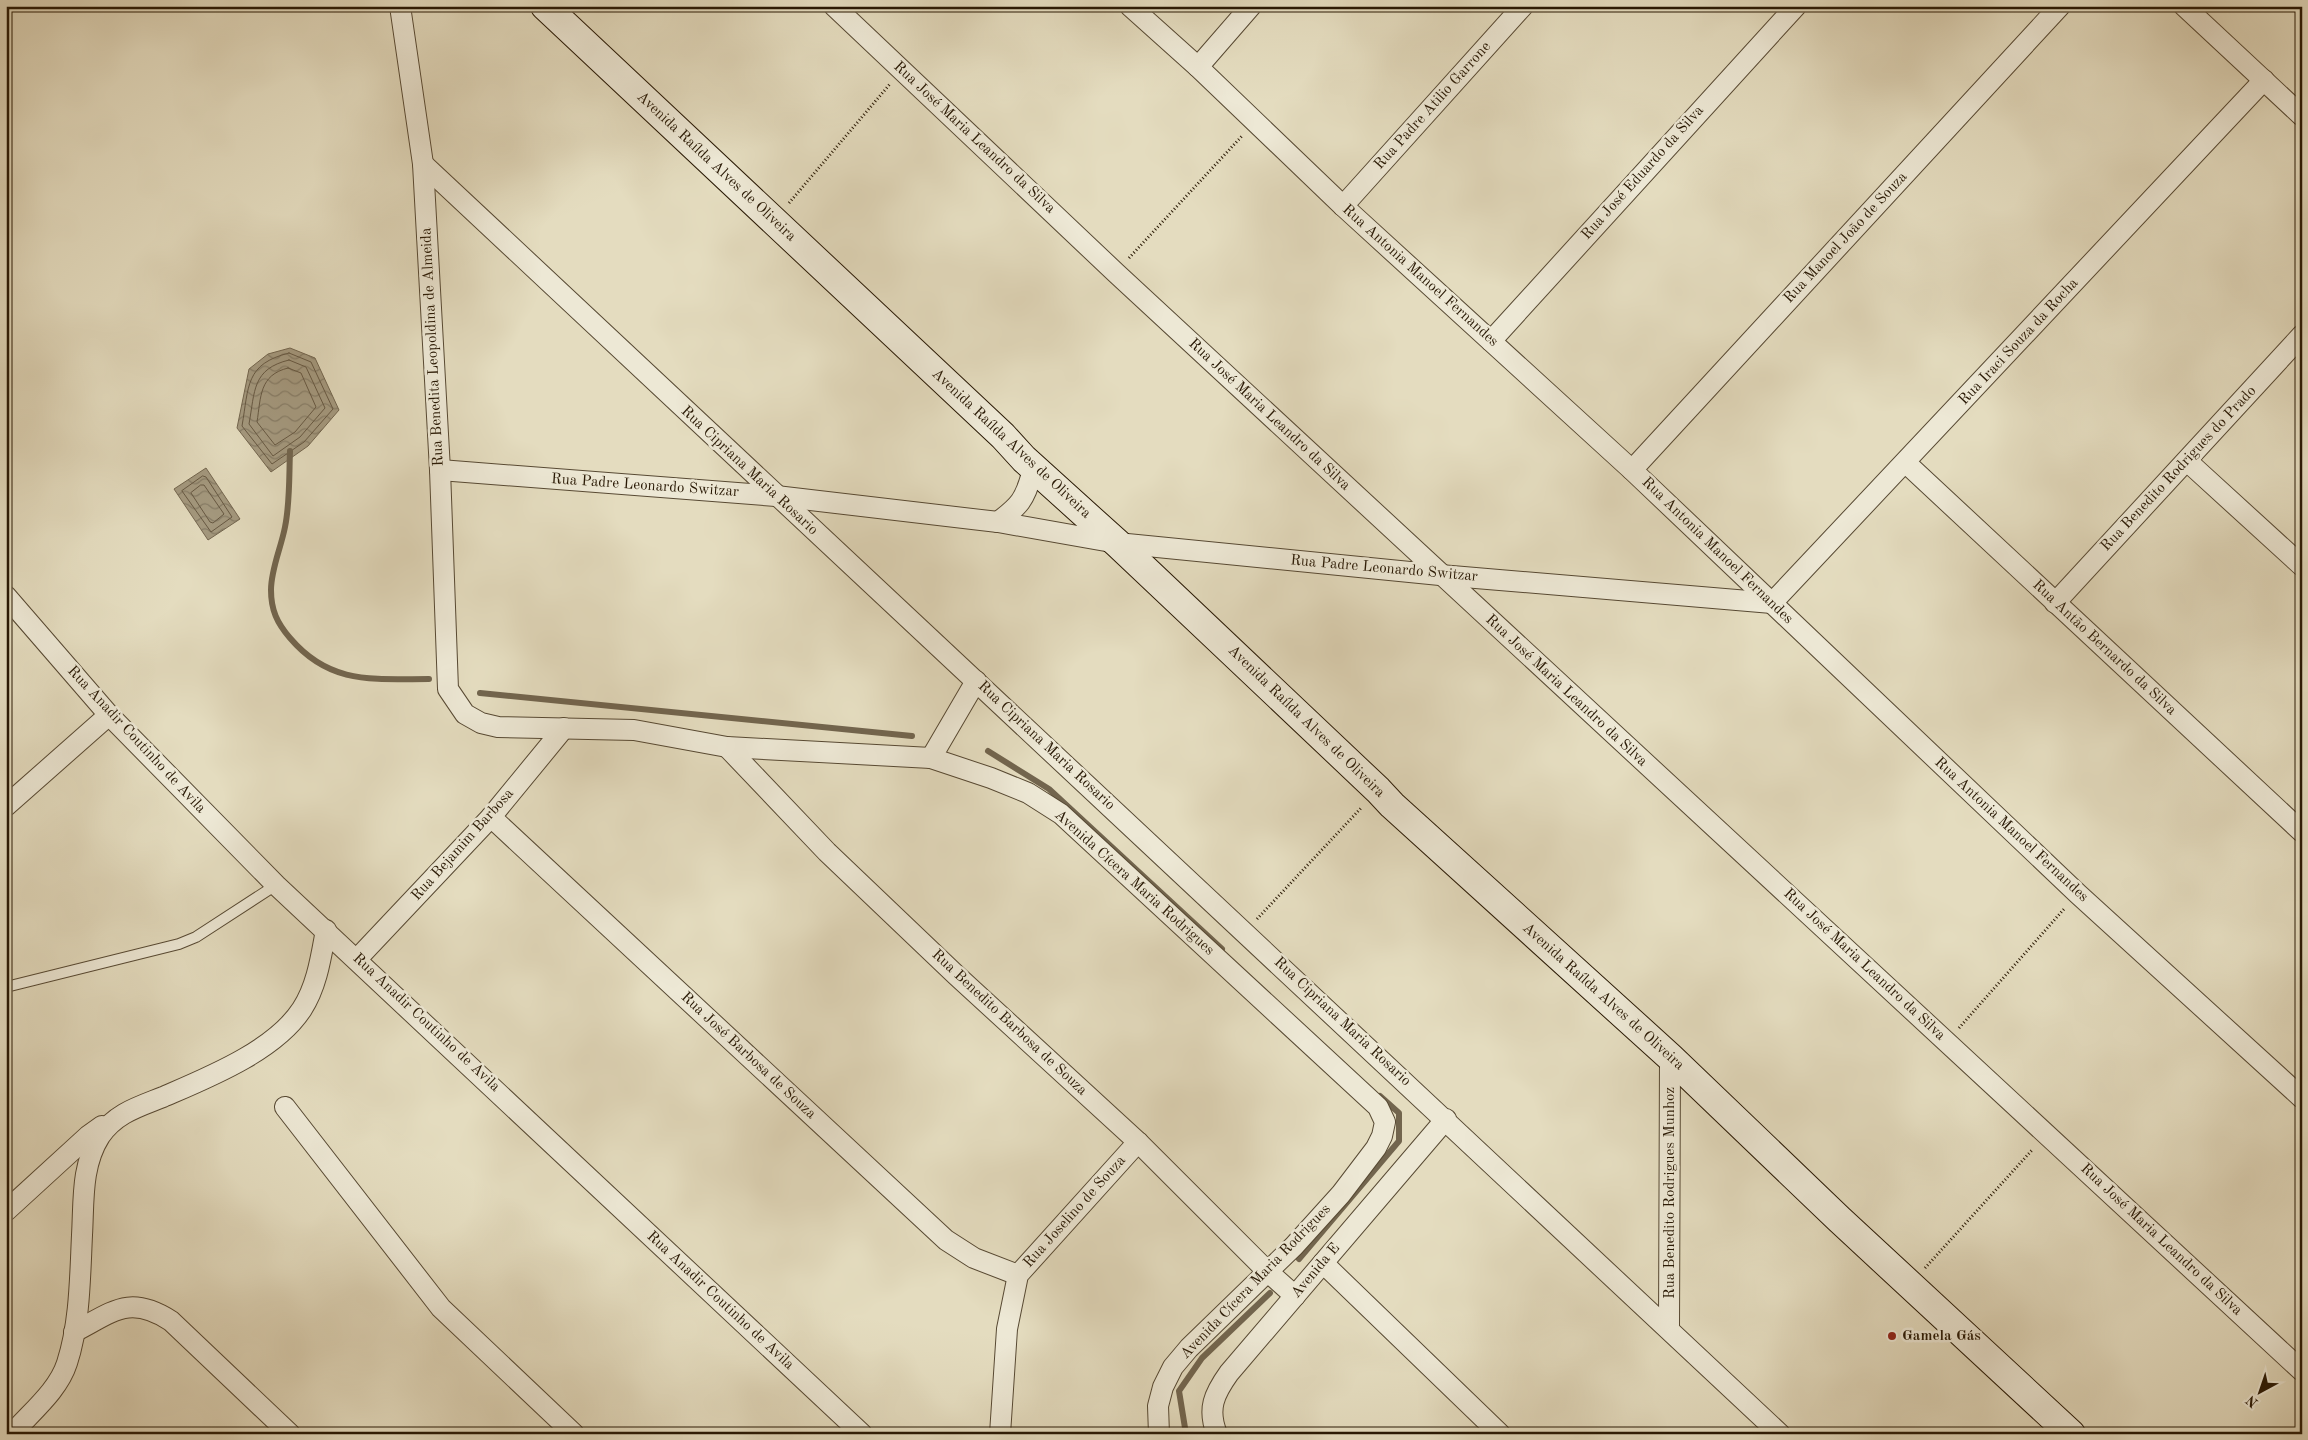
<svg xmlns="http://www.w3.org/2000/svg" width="2308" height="1440" viewBox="0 0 2308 1440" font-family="'Old Standard TT',serif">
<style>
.water{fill:url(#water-waves);stroke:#72654e}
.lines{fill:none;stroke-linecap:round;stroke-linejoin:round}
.shore{stroke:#665842;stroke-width:1}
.stream{stroke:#72654e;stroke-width:6}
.lane-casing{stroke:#574933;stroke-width:12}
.street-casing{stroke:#574933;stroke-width:22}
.secondary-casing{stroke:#281804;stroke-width:30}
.path{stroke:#281804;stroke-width:3;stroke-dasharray:1 2.5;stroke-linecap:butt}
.lane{stroke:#ede8d5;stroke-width:10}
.street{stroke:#ede8d5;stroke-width:20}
.secondary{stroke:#ede8d5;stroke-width:28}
.poi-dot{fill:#8f2418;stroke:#ede8d5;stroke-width:2}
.labels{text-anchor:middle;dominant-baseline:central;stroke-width:5;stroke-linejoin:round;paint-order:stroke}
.street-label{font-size:15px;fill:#281804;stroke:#ede8d5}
.poi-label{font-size:15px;font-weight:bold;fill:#281804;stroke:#ede8d5;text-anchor:start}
</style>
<defs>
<pattern id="water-waves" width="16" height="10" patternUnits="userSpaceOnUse" patternTransform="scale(1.25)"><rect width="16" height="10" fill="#a4997f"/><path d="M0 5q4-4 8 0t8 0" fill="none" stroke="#867c66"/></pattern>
</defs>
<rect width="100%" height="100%" fill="#e4dcbf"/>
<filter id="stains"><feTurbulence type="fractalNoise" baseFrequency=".004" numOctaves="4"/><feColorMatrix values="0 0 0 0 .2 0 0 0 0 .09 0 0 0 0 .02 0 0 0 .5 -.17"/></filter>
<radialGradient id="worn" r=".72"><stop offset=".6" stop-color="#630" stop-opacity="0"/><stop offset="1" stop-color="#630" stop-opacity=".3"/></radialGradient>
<g class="water">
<path d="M290 348 315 358 339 410 308 446 271 472 237 428 249 369 268 354Z"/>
<path d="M206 468 240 519 208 540 174 489Z"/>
</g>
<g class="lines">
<g class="shore">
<path d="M289 353 311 362 333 409 304 442 272 464 242 426C249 386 245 364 289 353Z"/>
<path d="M289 360 306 367 325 408 300 437 273 456 249 424C255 391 252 369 289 360Z"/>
<path d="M288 368 301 373 316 407 295 432 275 445 257 422C261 397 259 375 288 368Z"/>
<path d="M203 476 206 477 232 517 211 532 182 491Z"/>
<path d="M201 485H204L224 514 213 523 210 522 191 493Z"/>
</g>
<g class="stream">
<path d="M290 451C289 476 290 503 285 527 281 548 271 569 271 590 271 610 277 623 290 638 330 685 373 679 429 679"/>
<path d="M480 693 912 736"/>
<path d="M988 751 1049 789 1222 949"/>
<path d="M1299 1259 1399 1141V1113L1380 1096"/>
<path d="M1186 1434 1179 1391 1202 1358 1270 1293"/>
</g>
<g class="lane-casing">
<path id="lane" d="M6 987 179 944 196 937 276 885"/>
</g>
<g class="street-casing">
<g id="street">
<path d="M400 6 423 164 440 470 448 689 465 714 481 723 498 727 634 730 727 747 931 758 991 778 1028 793 1061 814 1378 1107 1385 1122 1382 1136 1376 1148 1341 1194 1294 1246 1189 1348 1173 1367 1163 1387 1158 1406 1159 1434"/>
<path d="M834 6 1116 273 2302 1371"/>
<path d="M1130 6 1198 67 1343 206 1632 470 2078 894 2302 1098"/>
<path d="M2184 6 2302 116"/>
<path d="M1198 67 1251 6"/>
<path d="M423 164 1780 1434"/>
<path d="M1343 206 1523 6"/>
<path d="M1491 341 1796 6"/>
<path d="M2187 461 2302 566"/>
<path d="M1906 463 2302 832"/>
<path d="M440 470 776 496 998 522 1117 543 1440 575 1772 603 2264 80"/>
<path d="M1632 470 2060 6"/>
<path d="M998 522C1019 506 1025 500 1032 473L1024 459"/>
<path d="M6 596 109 715 276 885 862 1434"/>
<path d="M2055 603 2302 335"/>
<path d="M727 747 827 852 956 975 1138 1142 1267 1271 1295 1296"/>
<path d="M931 758 976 681"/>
<path d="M6 806 109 715"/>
<path d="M491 817 946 1240 974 1258 1018 1275"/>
<path d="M357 959 491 817 564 728"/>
<path d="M285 1107 441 1308 574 1434"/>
<path d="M6 1211 88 1136 102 1126"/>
<path d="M1323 1263 1500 1434"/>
<path d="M1669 1328 1670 1057"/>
<path d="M74 1332C113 1312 129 1294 171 1321L290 1434"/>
<path d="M12 1434C31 1412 58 1391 67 1363 80 1323 80 1277 82 1235 84 1201 81 1166 100 1136 116 1113 138 1107 163 1097 207 1078 275 1051 302 1009 317 986 321 957 326 930"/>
<path d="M1000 1434 1007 1329 1018 1275 1138 1142"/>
<path d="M1217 1434C1207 1409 1214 1394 1229 1373L1446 1119"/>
</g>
</g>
<g class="secondary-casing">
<path id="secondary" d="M545 6 1003 436 1024 459 1117 543 1378 790 1392 805 1670 1057 1839 1219 2071 1434"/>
</g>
<g class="path">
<path d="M789 203 890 84"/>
<path d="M1129 258 1242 136"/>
<path d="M1257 919 1362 807"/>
<path d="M1959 1028 2064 909"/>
<path d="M1925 1268 2033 1149"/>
</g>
<use href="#lane" class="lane"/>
<use href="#street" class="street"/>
<use href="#secondary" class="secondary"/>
</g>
<circle class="poi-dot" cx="1892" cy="1336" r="5"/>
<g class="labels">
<g class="street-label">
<text transform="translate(1433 106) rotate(-48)">Rua Padre Atilio Garrone</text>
<text transform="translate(974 138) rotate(43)">Rua José Maria Leandro da Silva</text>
<text transform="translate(716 167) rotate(43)">Avenida Raílda Alves de Oliveira</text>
<text transform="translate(1643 173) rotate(-48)">Rua José Eduardo da Silva</text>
<text transform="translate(1846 238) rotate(-47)">Rua Manoel João de Souza</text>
<text transform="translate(1420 276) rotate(42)">Rua Antonia Manoel Fernandes</text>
<text transform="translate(2019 342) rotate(-47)">Rua Iraci Souza da Rocha</text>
<text transform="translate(433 347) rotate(-93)">Rua Benedita Leopoldina de Almeida</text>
<text transform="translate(1269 415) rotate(43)">Rua José Maria Leandro da Silva</text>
<text transform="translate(1011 444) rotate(43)">Avenida Raílda Alves de Oliveira</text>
<text transform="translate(2179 469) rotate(-47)">Rua Benedito Rodrigues do Prado</text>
<text transform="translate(749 471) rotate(43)">Rua Cipriana Maria Rosario</text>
<text transform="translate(645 486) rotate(4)">Rua Padre Leonardo Switzar</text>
<text transform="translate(1717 551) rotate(44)">Rua Antonia Manoel Fernandes</text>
<text transform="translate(1384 569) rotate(5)">Rua Padre Leonardo Switzar</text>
<text transform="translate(2104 648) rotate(43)">Rua Antão Bernardo da Silva</text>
<text transform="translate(1566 691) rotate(43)">Rua José Maria Leandro da Silva</text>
<text transform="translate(1306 722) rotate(44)">Avenida Raílda Alves de Oliveira</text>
<text transform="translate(136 740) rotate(47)">Rua Anadir Coutinho de Avila</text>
<text transform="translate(1046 746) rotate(43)">Rua Cipriana Maria Rosario</text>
<text transform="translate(2011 830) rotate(43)">Rua Antonia Manoel Fernandes</text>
<text transform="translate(463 845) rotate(-48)">Rua Bejamim Barbosa</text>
<text transform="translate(1134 883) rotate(42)">Avenida Cícera Maria Rodrigues</text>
<text transform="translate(1864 965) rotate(43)">Rua José Maria Leandro da Silva</text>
<text transform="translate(1603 997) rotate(42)">Avenida Raílda Alves de Oliveira</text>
<text transform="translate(1342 1022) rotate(43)">Rua Cipriana Maria Rosario</text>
<text transform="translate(426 1023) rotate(43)">Rua Anadir Coutinho de Avila</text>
<text transform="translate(1009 1023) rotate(43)">Rua Benedito Barbosa de Souza</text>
<text transform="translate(748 1056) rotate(43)">Rua José Barbosa de Souza</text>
<text transform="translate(1670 1193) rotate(-90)">Rua Benedito Rodrigues Munhoz</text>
<text transform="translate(1075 1212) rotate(-48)">Rua Joselino de Souza</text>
<text transform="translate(2161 1240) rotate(43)">Rua José Maria Leandro da Silva</text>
<text transform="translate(1316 1271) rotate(-50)">Avenida E</text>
<text transform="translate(1256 1282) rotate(-46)">Avenida Cícera Maria Rodrigues</text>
<text transform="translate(720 1301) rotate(43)">Rua Anadir Coutinho de Avila</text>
</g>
<g class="poi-label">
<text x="1902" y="1336">Gamela Gás</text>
</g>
</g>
<rect width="2308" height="1440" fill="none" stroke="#e4dcbf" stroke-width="25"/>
<rect x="8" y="8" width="2293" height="1425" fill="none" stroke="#281804" stroke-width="2.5"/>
<rect x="12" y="12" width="2283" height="1415" fill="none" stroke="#281804"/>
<g transform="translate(2260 1392) rotate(220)" stroke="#ede8d5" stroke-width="4" paint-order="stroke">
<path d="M0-4L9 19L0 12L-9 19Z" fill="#281804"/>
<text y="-8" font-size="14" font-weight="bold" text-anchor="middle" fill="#281804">N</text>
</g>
<rect width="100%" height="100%" filter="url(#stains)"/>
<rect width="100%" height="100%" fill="url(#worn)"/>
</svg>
